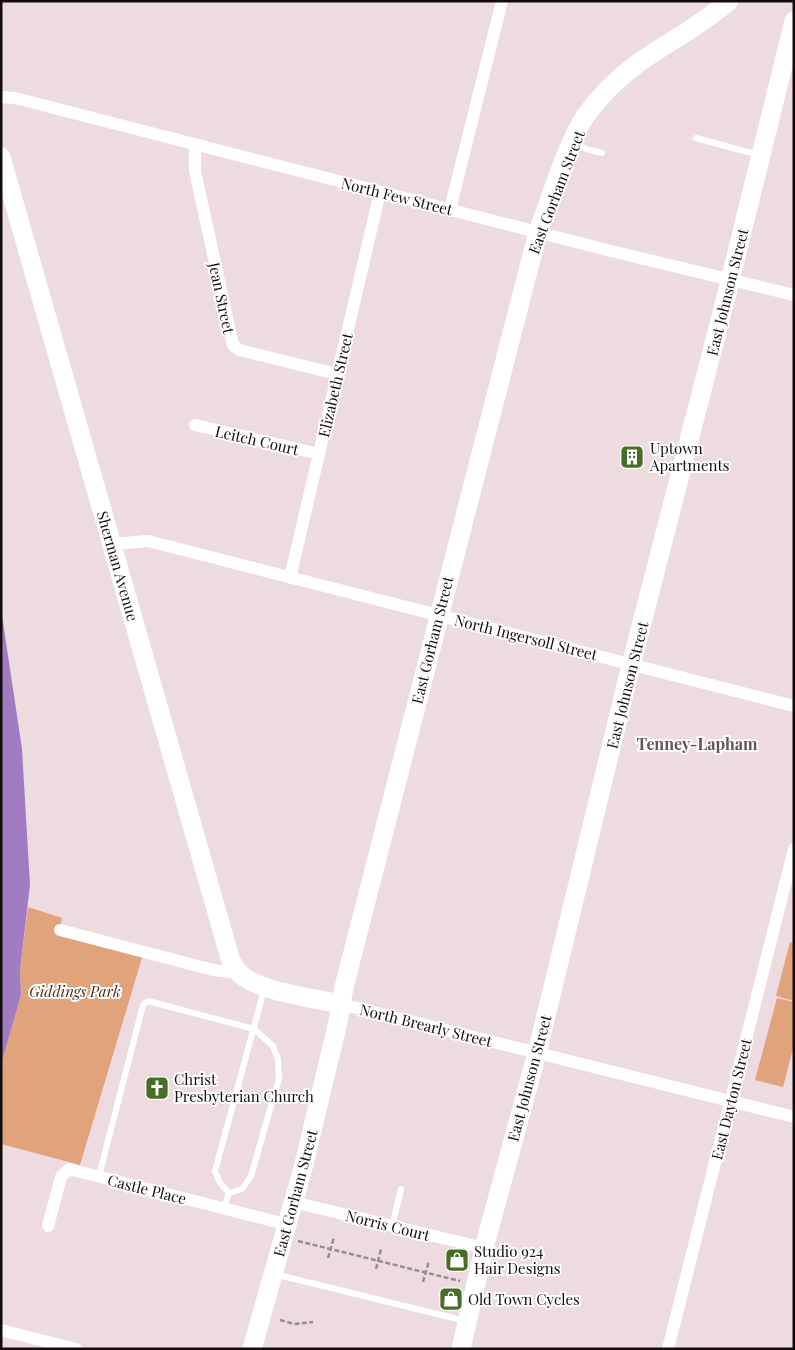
<svg xmlns="http://www.w3.org/2000/svg" width="795" height="1350" viewBox="0 0 795 1350" font-family="'Playfair Display',serif">
<style>
.green{fill:#e0a37c}
.water{fill:#a17cc3}
.lines{fill:none;stroke-linecap:round;stroke-linejoin:round}
.path{stroke:#998c90;stroke-width:2.5;stroke-dasharray:5 2.5;stroke-linecap:butt}
.lane{stroke:#fff;stroke-width:6}
.street{stroke:#fff;stroke-width:12}
.secondary{stroke:#fff;stroke-width:19}
.labels{text-anchor:middle;dominant-baseline:central;stroke-width:4;stroke-linejoin:round;paint-order:stroke}
.street-label{font-size:15px;fill:#120c0e;stroke:#fff}
.poi-label{font-size:15px;fill:#120c0e;stroke:#fff;text-anchor:start}
.park-label{font-size:15px;font-style:italic;fill:#482914;stroke:#fff}
.neighbourhood-label{font-size:16px;font-weight:bold;fill:#625357;stroke:#fff}
</style>
<rect width="100%" height="100%" fill="#eddbe0"/>
<g class="green">
<path d="M28 907 62 918 60 930 144 951 80 1165 1 1144V1065L21 995 20 970Z"/>
<path d="M790 942 794 943V1001L776 996Z"/>
<path d="M777 998 794 1002V1045L783 1087 755 1080Z"/>
</g>
<path class="water" d="M1 609 22 749 30 885 20 970 21 995 1 1065Z"/>
<g class="lines">
<g class="path">
<path d="M298 1241 460 1281"/>
<path d="M328 1258 334 1237"/>
<path d="M376 1269 381 1249"/>
<path d="M423 1282 429 1261"/>
<path d="M280 1320 294 1324 313 1322"/>
</g>
<g class="lane">
<path d="M696 138 759 155"/>
<path d="M574 142 586 149 602 153"/>
<path d="M99 1176 143 1005 148 1001 254 1029 273 1046 278 1059 279 1078 251 1176 242 1189 229 1193 224 1208"/>
<path d="M229 1193 220 1183 215 1171 264 990"/>
<path d="M392 1226 401 1189"/>
<path d="M274 1274 466 1321"/>
</g>
<g class="street">
<path d="M1 97 15 98 611 251 794 295"/>
<path d="M195 144V171L233 345 239 350 337 374"/>
<path d="M450 209 502 1"/>
<path d="M195 425 319 454"/>
<path d="M112 544 148 541 794 706"/>
<path d="M290 578 380 192"/>
<path d="M60 930 213 970 239 973"/>
<path d="M341 1004 794 1117"/>
<path d="M293 1202 484 1248"/>
<path d="M48 1226 61 1177 69 1169 285 1224"/>
<path d="M1 1330 76 1349"/>
<path d="M668 1349 794 849"/>
</g>
<g class="secondary">
<path d="M1 157 230 958C233 965 237 973 244 977 267 993 313 998 341 1004"/>
<path d="M252 1349 303 1168 338 1022 344 987 538 232C551 198 566 145 586 115 600 96 618 78 637 64 668 42 700 26 729 1"/>
<path d="M461 1349 484 1248 537 1053 631 665 726 297 794 21"/>
</g>
</g>
<defs>
<g id="building-square" transform="scale(1.25)"><rect x="-9" y="-9" width="18" height="18" rx="4" fill="#486d26" stroke="#fff"/><path d="M-4-6H4V6H1V3H-1V6H-4ZM-2.5-4.3h1.7v1.8h-1.7ZM.8-4.3h1.7v1.8H.8ZM-2.5-1h1.7V.8h-1.7ZM.8-1h1.7V.8H.8Z" fill="#fff"/></g>
<g id="church-square" transform="scale(1.25)"><rect x="-9" y="-9" width="18" height="18" rx="4" fill="#486d26" stroke="#fff"/><path d="M-1.2-6h2.4v3.5h3.3v2.4h-3.3V6h-2.4V-.1h-3.3v-2.4h3.3Z" fill="#fff"/></g>
<g id="shop-square" transform="scale(1.25)"><rect x="-9" y="-9" width="18" height="18" rx="4" fill="#486d26" stroke="#fff"/><path d="M-5-2.5h2.3a2.7 3.5 0 0 1 5.4 0H5L5.5 6h-11ZM-1.5-2.5h3a1.5 2.3 0 0 0-3 0Z" fill="#fff"/></g>
</defs>
<g fill-rule="evenodd">
<use href="#building-square" x="632" y="457"/>
<use href="#church-square" x="157" y="1088"/>
<use href="#shop-square" x="457" y="1260"/>
<use href="#shop-square" x="451" y="1299"/>
</g>
<g class="labels">
<g class="street-label">
<text transform="translate(556 192) rotate(-69)">East Gorham Street</text>
<text transform="translate(397 196) rotate(14)">North Few Street</text>
<text transform="translate(727 292) rotate(-76)">East Johnson Street</text>
<text transform="translate(222 298) rotate(78)">Jean Street</text>
<text transform="translate(335 385) rotate(-77)">Elizabeth Street</text>
<text transform="translate(257 440) rotate(13)">Leitch Court</text>
<text transform="translate(118 566) rotate(74)">Sherman Avenue</text>
<text transform="translate(526 637) rotate(14)">North Ingersoll Street</text>
<text transform="translate(432 640) rotate(-76)">East Gorham Street</text>
<text transform="translate(627 685) rotate(-76)">East Johnson Street</text>
<text transform="translate(426 1025) rotate(14)">North Brearly Street</text>
<text transform="translate(529 1078) rotate(-75)">East Johnson Street</text>
<text transform="translate(731 1099) rotate(-76)">East Dayton Street</text>
<text transform="translate(147 1189) rotate(14)">Castle Place</text>
<text transform="translate(295 1193) rotate(-75)">East Gorham Street</text>
<text transform="translate(388 1225) rotate(14)">Norris Court</text>
</g>
<g class="poi-label">
<text x="650" y="448">Uptown<tspan x="650" dy="17">Apartments</tspan></text>
<text x="174" y="1079">Christ<tspan x="174" dy="17">Presbyterian Church</tspan></text>
<text x="474" y="1251">Studio 924<tspan x="474" dy="17">Hair Designs</tspan></text>
<text x="468" y="1299">Old Town Cycles</text>
</g>
<g class="park-label">
<text x="75" y="991">Giddings Park</text>
</g>
<g class="neighbourhood-label">
<text x="697" y="743">Tenney-Lapham</text>
</g>
</g>
<rect width="795" height="1350" fill="none" stroke="#120c0e" stroke-width="5"/>
</svg>
